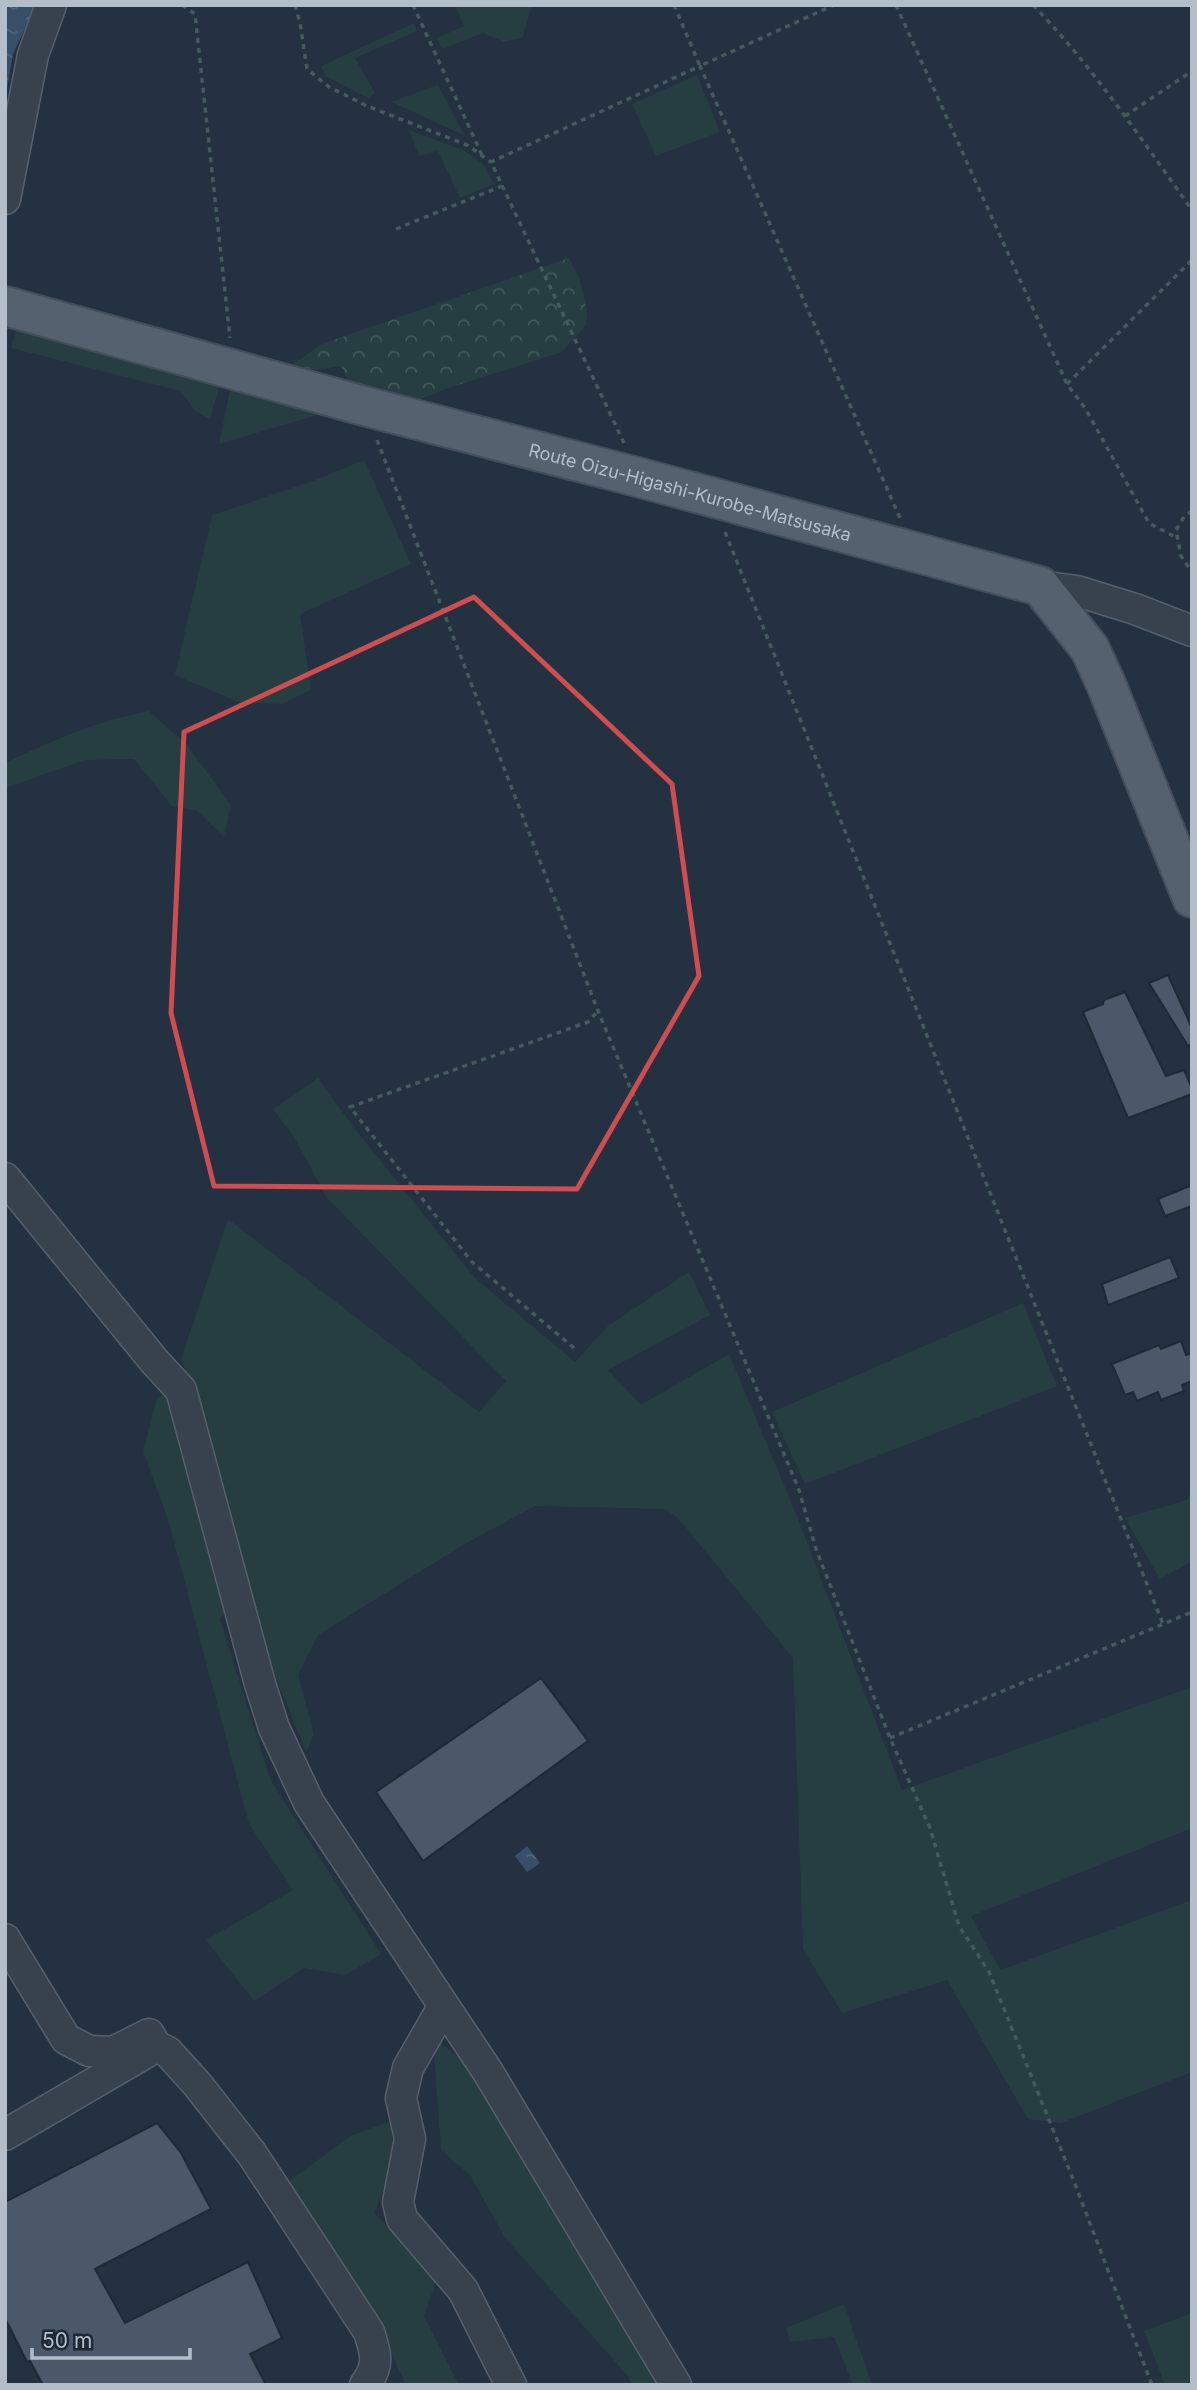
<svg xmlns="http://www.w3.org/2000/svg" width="1197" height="2390" viewBox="0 0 1197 2390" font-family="Inter,sans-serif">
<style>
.grass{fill:#263e41}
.forest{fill:url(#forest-crowns)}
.water{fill:url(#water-ripples)}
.building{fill:#4a5869;stroke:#1f2937;stroke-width:2}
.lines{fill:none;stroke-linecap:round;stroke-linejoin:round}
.minor-casing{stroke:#56606d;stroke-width:33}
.major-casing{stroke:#444e5b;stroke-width:42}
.path{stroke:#445b5d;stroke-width:3.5;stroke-dasharray:5 5;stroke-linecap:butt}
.minor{stroke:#38424f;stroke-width:30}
.major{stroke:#56616f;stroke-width:38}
.marked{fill:none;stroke:#ce4d50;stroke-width:5;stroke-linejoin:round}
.labels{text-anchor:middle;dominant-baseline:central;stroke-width:6;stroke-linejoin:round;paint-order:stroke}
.street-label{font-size:18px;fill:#b4bdca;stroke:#1d2735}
</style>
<defs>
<pattern id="forest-crowns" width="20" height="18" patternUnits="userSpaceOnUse" patternTransform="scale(1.75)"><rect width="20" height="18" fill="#263e41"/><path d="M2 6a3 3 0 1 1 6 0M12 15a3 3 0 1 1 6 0" fill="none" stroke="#43585b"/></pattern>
<pattern id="water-ripples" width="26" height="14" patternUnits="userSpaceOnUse" patternTransform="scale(1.75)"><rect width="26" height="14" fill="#384f69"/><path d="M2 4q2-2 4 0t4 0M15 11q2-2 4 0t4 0" fill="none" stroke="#52667d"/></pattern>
</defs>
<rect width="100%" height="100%" fill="#243140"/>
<g class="grass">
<path d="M455 5H532L523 37 504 42 483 33 442 49 437 38 464 26Z"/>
<path d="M414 23 417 31 355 58 375 93 368 98 325 76 321 66Z"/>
<path d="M697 75 720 132 656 156 632 104Z"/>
<path d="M437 85H438L465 136 392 102Z"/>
<path d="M409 130 465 151 483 164 494 184 460 198 438 151 419 156Z"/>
<path d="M17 328 220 383 210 419 195 411 181 391 11 348Z"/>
<path d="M231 385 334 410 219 444Z"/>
<path d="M364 460 411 564 300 614 311 690 282 704 238 702 175 675 212 515 313 481Z"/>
<path d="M149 711 188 746 231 805 224 837 197 811 172 806 134 759 85 760 5 788V763C51 741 99 720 149 711Z"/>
<path d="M318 1078 354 1128 475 1278 575 1362 608 1326 689 1272 710 1315 608 1370 641 1405 729 1354 797 1516 902 1790 1192 1687V1828L971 1916 1000 1970 1192 1900V2072L1061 2123 1028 2119 947 1980 842 2013 803 1949 793 1658 678 1518 665 1509 535 1506 463 1545 318 1635 298 1675 314 1734 306 1752 255 1627 202 1412 181 1359 228 1219 479 1412 506 1381 327 1198 294 1137 273 1109Z"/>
<path d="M1023 1303 1057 1386 805 1484 772 1412Z"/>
<path d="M172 1390 232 1605 220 1619 270 1779 381 1954 346 1975 304 1968 254 2001 206 1940 293 1890 249 1824 168 1519 143 1451 157 1398Z"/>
<path d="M1192 1489V1561L1160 1579 1125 1518 1187 1500Z"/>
<path d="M433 2038 471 2066 668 2385H632L627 2375 505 2238 470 2175 441 2150Z"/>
<path d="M391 2121 394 2166 374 2213 438 2276 424 2316 459 2385H406L391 2353 278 2189 352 2135Z"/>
<path d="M844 2304 872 2385H853L834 2337 790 2342 786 2328Z"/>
<path d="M1192 2313V2385H1165L1144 2331Z"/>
</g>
<path class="forest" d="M569 258 580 280 587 311 586 325 562 352 448 388 416 401 351 387 341 366 317 370 292 365 322 344Z"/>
<g class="water">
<path d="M5 5H36L13 54 5 100Z"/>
<path d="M527 1846 540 1863 527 1872 515 1856Z"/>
</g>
<g class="building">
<path d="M1168 975 1192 1028V1044L1188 1046 1149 983Z"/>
<path d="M1125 992 1166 1076 1184 1070 1192 1088V1094L1128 1118 1083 1012 1103 1004 1104 1000Z"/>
<path d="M1192 1185V1206L1165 1216 1158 1199Z"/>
<path d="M1170 1257 1179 1278 1108 1305 1102 1284Z"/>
<path d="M1181 1341 1186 1355 1192 1353V1381L1182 1385 1184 1391 1161 1400 1158 1392 1137 1401 1133 1392 1125 1395 1112 1364 1159 1345 1161 1349Z"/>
<path d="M541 1678 588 1741 423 1861 376 1792Z"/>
<path d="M157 2123 181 2153 211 2209 95 2269 125 2323 248 2262 282 2338 250 2354 266 2385H43L30 2361 27 2362 5 2318V2202Z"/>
</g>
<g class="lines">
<g class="minor-casing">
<g id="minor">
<path d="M5 199 33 55 51 5"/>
<path d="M1040 586 1077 591 1135 609 1192 631"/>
<path d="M5 1178 155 1362 181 1390 260 1684 274 1728 309 1803 488 2072 676 2385"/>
<path d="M5 1939 66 2039 89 2051 113 2052 149 2034 156 2046 168 2052 197 2084 252 2154 369 2332C376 2354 380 2365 365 2385"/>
<path d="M443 2007 408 2068 401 2098 410 2139 398 2202 402 2219 463 2290 511 2385"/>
<path d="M5 2135 147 2052"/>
</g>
</g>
<g class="major-casing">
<g id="major">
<path id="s1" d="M5 306 364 406 641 478 1040 586 1090 649 1106 684 1192 898"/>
</g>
</g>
<g class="path">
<path d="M182 5 195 14 230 338"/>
<path d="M295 5 300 23 307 69 329 87 367 106 467 145 491 162"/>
<path d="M413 5 482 155"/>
<path d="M674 5 700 66 834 5"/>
<path d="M896 5 1067 384 1085 408 1149 523 1177 538"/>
<path d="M1033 5C1093 67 1142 140 1192 210"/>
<path d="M1125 116 1192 71"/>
<path d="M396 229 502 186"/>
<path d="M1067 384 1192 260"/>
<path d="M377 440 598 1011 799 1490 816 1549 890 1738 930 1828 959 1926 989 1972 1073 2179 1152 2385"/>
<path d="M624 443 491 162 700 66 900 518"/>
<path d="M1192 511 1184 517 1176 530 1181 556 1192 572"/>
<path d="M725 532 1163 1624"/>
<path d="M574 1348 472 1262 350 1107 588 1022 598 1011"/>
<path d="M890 1738 1192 1612"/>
</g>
<use href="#minor" class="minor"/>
<use href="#major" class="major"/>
</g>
<path class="marked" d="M474 597 672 784 699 976 577 1189 214 1186 171 1013 184 732Z"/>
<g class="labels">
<g class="street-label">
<text stroke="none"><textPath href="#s1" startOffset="710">Route Oizu-Higashi-Kurobe-Matsusaka</textPath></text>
</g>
</g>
<rect width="1197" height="2390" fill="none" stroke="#b4bdca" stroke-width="14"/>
<path d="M32 2348v10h158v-10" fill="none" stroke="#b4bdca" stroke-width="3.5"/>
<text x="42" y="2348" font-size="21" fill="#b4bdca" stroke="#1d2735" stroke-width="5" paint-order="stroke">50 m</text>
</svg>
